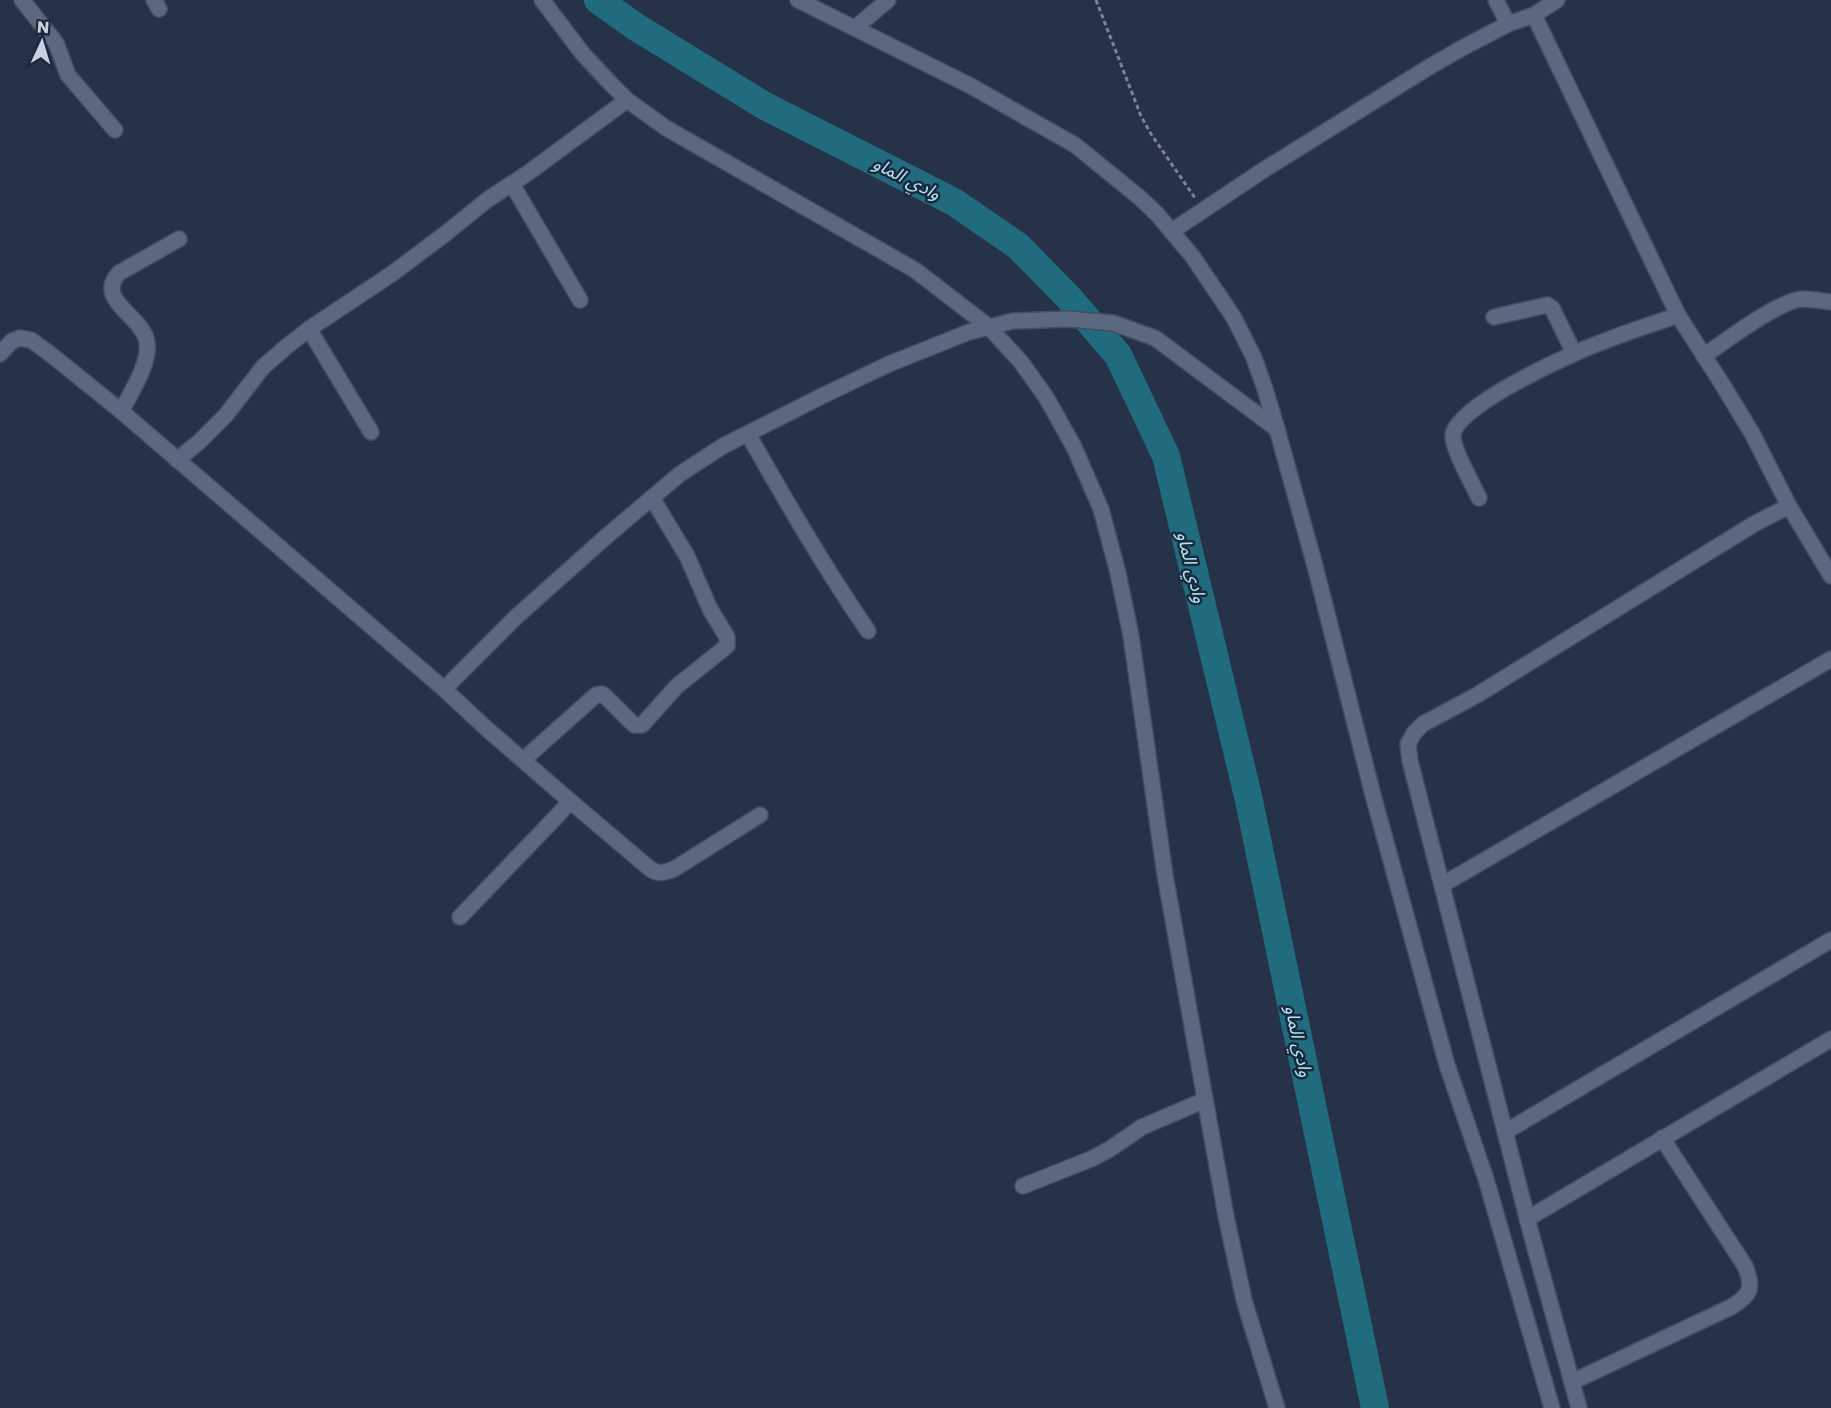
<svg xmlns="http://www.w3.org/2000/svg" width="1831" height="1408" viewBox="0 0 1831 1408" font-family="Poppins,'Noto Sans Arabic',sans-serif">
<style>
.lines{fill:none;stroke-linecap:round;stroke-linejoin:round}
.river{stroke:#216b7f;stroke-width:28}
.minor-casing{stroke:#434e5f;stroke-width:18}
.path{stroke:#7a8496;stroke-width:3;stroke-dasharray:4.5 3;stroke-linecap:butt}
.minor{stroke:#5a6880;stroke-width:15}
.labels{text-anchor:middle;dominant-baseline:central;stroke-width:5;stroke-linejoin:round;paint-order:stroke}
.water-label{font-size:18px;font-style:italic;fill:#afe8fa;stroke:#1c283c}
</style>
<rect width="100%" height="100%" fill="#253247"/>
<g class="lines">
<path class="river" d="M598 0 636 27 765 106 954 202 1018 246 1068 297 1118 355 1166 456 1248 796 1375 1408"/>
<g class="minor-casing">
<g id="minor">
<path d="M22 0 56 43 68 75 115 130"/>
<path d="M154 0 159 9"/>
<path d="M542 0 583 54 611 84 627 100 666 128 915 270 989 327 1021 362 1046 397 1074 447 1101 509 1118 573 1131 636 1165 875 1226 1216 1244 1300 1277 1408"/>
<path d="M798 0 969 85 1075 145 1139 197 1157 214 1193 257 1234 318 1254 358 1265 389 1277 429 1315 566 1373 795 1447 1065 1486 1179 1552 1408"/>
<path d="M1496 0 1508 24"/>
<path d="M1534 15 1557 0"/>
<path d="M855 28 888 0"/>
<path d="M512 184 580 300"/>
<path d="M1172 231 1262 171 1429 67 1464 47 1508 24 1534 15 1678 315 1724 387 1753 435 1789 506"/>
<path d="M1494 317 1547 305 1552 308 1574 353"/>
<path d="M309 329 371 432"/>
<path d="M0 354 12 341 20 338 31 340 49 353 121 411 444 689"/>
<path d="M1704 356C1725 341 1778 301 1802 299 1812 299 1822 301 1831 302"/>
<path d="M121 411C131 393 153 359 146 338 139 315 95 299 119 273L179 239"/>
<path d="M748 434C786 501 824 567 868 631"/>
<path d="M177 460 199 442 226 415 263 367 286 347 309 329 393 273 445 234 487 200 528 173 627 100"/>
<path d="M1479 498C1473 484 1452 449 1453 435 1456 405 1576 351 1605 341 1629 331 1654 324 1678 315"/>
<path d="M523 760 596 695 602 694 606 697 634 725H642L677 686 727 646V637L710 609 687 556 652 498"/>
<path d="M570 801 649 868C658 875 664 873 674 869L760 815"/>
<path d="M1442 885 1831 659"/>
<path d="M460 917 558 815 570 801 487 729 444 689 516 617 608 535 680 474 723 446 824 395 889 364 969 332 1013 321 1068 319 1113 323 1155 338 1277 429"/>
<path d="M1505 1132 1831 940"/>
<path d="M1023 1186 1091 1159 1110 1149 1142 1127 1205 1100"/>
<path d="M1527 1219 1831 1039"/>
<path d="M1572 1382 1731 1307C1751 1295 1754 1288 1745 1266L1662 1138"/>
<path d="M1579 1408 1532 1237 1410 761 1408 744 1414 733 1423 724 1477 695 1754 524 1789 506 1831 576"/>
</g>
</g>
<path class="path" d="M1096 0 1141 116 1151 134 1195 198"/>
<use href="#minor" class="minor"/>
</g>
<g class="labels">
<g class="water-label">
<text transform="translate(907 178) rotate(27)">وادي الماو</text>
<text transform="translate(1192 567) rotate(76)">وادي الماو</text>
<text transform="translate(1299 1041) rotate(78)">وادي الماو</text>
</g>
</g>
<g transform="translate(42 42) rotate(4)" stroke="#1c283c" stroke-width="4.5" paint-order="stroke">
<path d="M0-4.5L10 22L0 15L-10 22Z" fill="#cad2e0"/>
<text y="-9" font-size="16" font-weight="bold" text-anchor="middle" fill="#cad2e0">N</text>
</g>
</svg>
